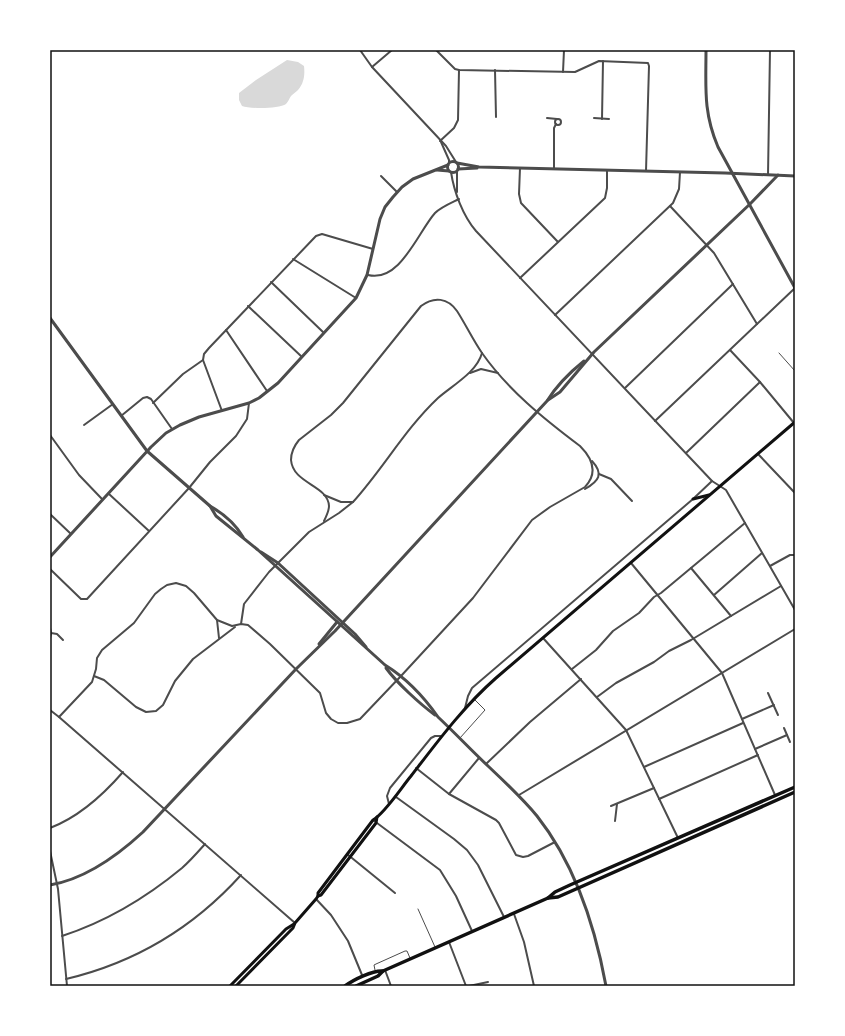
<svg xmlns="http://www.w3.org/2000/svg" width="845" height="1036" viewBox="0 0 845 1036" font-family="'Fira Sans Condensed',sans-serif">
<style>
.water{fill:#d9d9d9}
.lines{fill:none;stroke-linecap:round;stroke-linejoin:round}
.service{stroke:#4c4c4c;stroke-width:1}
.minor{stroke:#4c4c4c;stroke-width:2}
.tertiary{stroke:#4c4c4c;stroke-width:3}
.secondary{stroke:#111;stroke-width:3}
.primary{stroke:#111;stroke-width:3.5}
.neatline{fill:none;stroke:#111;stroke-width:1.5}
</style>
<rect width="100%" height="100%" fill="#fff"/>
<path class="water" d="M287 60 298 62 304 66C305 75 304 83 298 90 296 92 293 94 291 96 289 99 288 102 286 104 279 109 250 109 242 106L239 100V93L256 80Z"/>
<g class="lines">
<g class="service">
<path d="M779 353 795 371"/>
<path d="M460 738 485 710 475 700"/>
<path d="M418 909 435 947"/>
<path d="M375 970 374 965 376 964 405 951H407L410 958"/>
</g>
<g class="minor">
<path d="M360 50 372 67 446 146 456 162"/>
<path d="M436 50 455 69 459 70 575 72 599 61 648 63 649 66 646 171"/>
<path d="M372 67 392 50"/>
<path d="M495 70 496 117"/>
<path d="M563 72 564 50"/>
<path d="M547 118 557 119"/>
<path d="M594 118 609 119"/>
<path d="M602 119 603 61"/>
<circle cx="558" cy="122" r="3"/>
<path d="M440 141 454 128 458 120 459 70"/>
<path d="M441 142 449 160V163"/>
<path d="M520 168 519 194 521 203 558 242"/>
<path d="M554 169V128L556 124"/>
<path d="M451 172C454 192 463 216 476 231L712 481 726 490 795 610"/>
<path d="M768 175 770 50"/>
<path d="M381 176 397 192"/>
<path d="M457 192V171"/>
<path d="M670 206 714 253 757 324"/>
<path d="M293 259 356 298"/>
<path d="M368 275C400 283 418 232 435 213 441 207 451 203 459 199"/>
<path d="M520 278 605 198 607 188V170"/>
<path d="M271 282 324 333"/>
<path d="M248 306 302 357"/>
<path d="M555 315 673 203 679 189 680 172"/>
<path d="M226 330 267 391"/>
<path d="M730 350 760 382 794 423"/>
<path d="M470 373 481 369 498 373"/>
<path d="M625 388 733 284"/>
<path d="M153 403 183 374 203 360"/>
<path d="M222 411 203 360 204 354 209 348 316 236 322 234 373 249"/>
<path d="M121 416 143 398 147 397 151 399 172 429"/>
<path d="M655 421 795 288"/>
<path d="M84 425 113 404"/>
<path d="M50 435 79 475 102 499"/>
<path d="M686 453 760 382"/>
<path d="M758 454 795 493"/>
<path d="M599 474 611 479 632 501"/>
<path d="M585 489C599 481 604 474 592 461"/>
<path d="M109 494 149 531"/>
<path d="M324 495 341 502H353"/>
<path d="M50 514 71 534"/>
<path d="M631 563 722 673 775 795"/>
<path d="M770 566 790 555H795"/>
<path d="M691 568 731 616"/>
<path d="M50 569 81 599H87L189 488 210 462 236 436 247 419 249 403"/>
<path d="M714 595 762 553"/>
<path d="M217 620 219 638"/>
<path d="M241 624 244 604 269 572 309 532 339 513 353 502C383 469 405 429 438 398 453 385 477 372 482 353"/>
<path d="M50 628 51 633 50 638"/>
<path d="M51 633 57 634 63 640"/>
<path d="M543 638 626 730 678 838"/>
<path d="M572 669 596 650 613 631 639 613 654 597 661 593 745 523"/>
<path d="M94 676 104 680 136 707 146 712 156 711 163 705 175 681 193 659 235 627"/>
<path d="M768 693 778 715"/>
<path d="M597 697 616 683 654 662 669 651 691 640 781 586"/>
<path d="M465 708 468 696 472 688 693 499 712 481"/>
<path d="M50 710 59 717 295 923"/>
<path d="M59 717 92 682 96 669 97 658 102 650 134 623 155 594 161 589 167 585 176 583 186 586 194 593 217 620 232 626 241 624 248 625 270 644 320 693 326 713 331 719 338 723H347L360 719 401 676 473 598 532 520 550 507 585 487C599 472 592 458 580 446 544 419 508 390 482 353 473 340 466 325 457 311 448 298 434 296 421 306L343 403 331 415 299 440C294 446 291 452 291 460 293 484 328 485 329 506 329 511 326 517 324 521"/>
<path d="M742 719 774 705"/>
<path d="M784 728 790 742"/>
<path d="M755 749 787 735"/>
<path d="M486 764 530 722 581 679"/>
<path d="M644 767 743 723"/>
<path d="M416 768 449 794 496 820 499 823 516 855 523 857 528 856 555 842"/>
<path d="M449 794 479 758"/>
<path d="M519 795 795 629"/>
<path d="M396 797 454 839 467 850 478 865 504 917"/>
<path d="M659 799 758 755"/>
<path d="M389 804 387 796 390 788 431 738 435 736H441"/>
<path d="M611 806 654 788"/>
<path d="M373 820 440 870 456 896 472 931"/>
<path d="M615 821 617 804"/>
<path d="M50 828C79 817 103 795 123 772"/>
<path d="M50 851 58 889 67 986"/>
<path d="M347 854 395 893"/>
<path d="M316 899 331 915 348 941 362 975"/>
<path d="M514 914 524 942 534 986"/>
<path d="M62 936C105 922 147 897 182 868 190 861 197 853 205 844"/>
<path d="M449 942 466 986"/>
<path d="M385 970 391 986"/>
<path d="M66 979C134 963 194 927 241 875"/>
<path d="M469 986 488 982"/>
</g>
<g class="tertiary">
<path d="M706 50C706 87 703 112 718 147L795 288"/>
<circle cx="453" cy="167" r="5.5"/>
<path d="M457 163 479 167 725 173 795 176"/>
<path d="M458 169 477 168"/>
<path d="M437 170 449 171"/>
<path d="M50 318 147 451 210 506C224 514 235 523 243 537"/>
<path d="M548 400 560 392 594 352 750 204 778 175"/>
<path d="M210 506 216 516 258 550 385 665C406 678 424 697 438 717 455 733 471 750 488 766 505 782 522 798 537 816 575 864 595 926 606 986"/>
<path d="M261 552 278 563 355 634 366 647"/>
<path d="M50 557 151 447 166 433 180 425 199 417 249 403 259 398 278 383 356 298 367 275 380 219 385 207 393 197 402 187 413 179 448 165"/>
<path d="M319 644 337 622"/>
<path d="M386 668C397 683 420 704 435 715"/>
<path d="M50 885C86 879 117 856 143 832L296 669 335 631 547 401C557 385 569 373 584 361"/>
</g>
<g class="secondary">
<path d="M693 499 709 495"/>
<path d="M318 896 321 895 376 823 377 817"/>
<path d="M230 986 286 929 294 924"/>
<path d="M236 986 293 928 295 923 316 899 318 896V893L373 820C385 813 401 788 411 776 438 741 463 707 496 678L795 422"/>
</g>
<g class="primary">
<path d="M548 898 558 897 795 792"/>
<path d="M345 986C353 980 373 970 383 971L548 898 555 892 570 885 795 787"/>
<path d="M356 986 378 976 383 971"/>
</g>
</g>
<rect width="845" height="1036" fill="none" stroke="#ffffff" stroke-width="102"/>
<rect x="51" y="51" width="743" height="934" class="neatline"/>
</svg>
